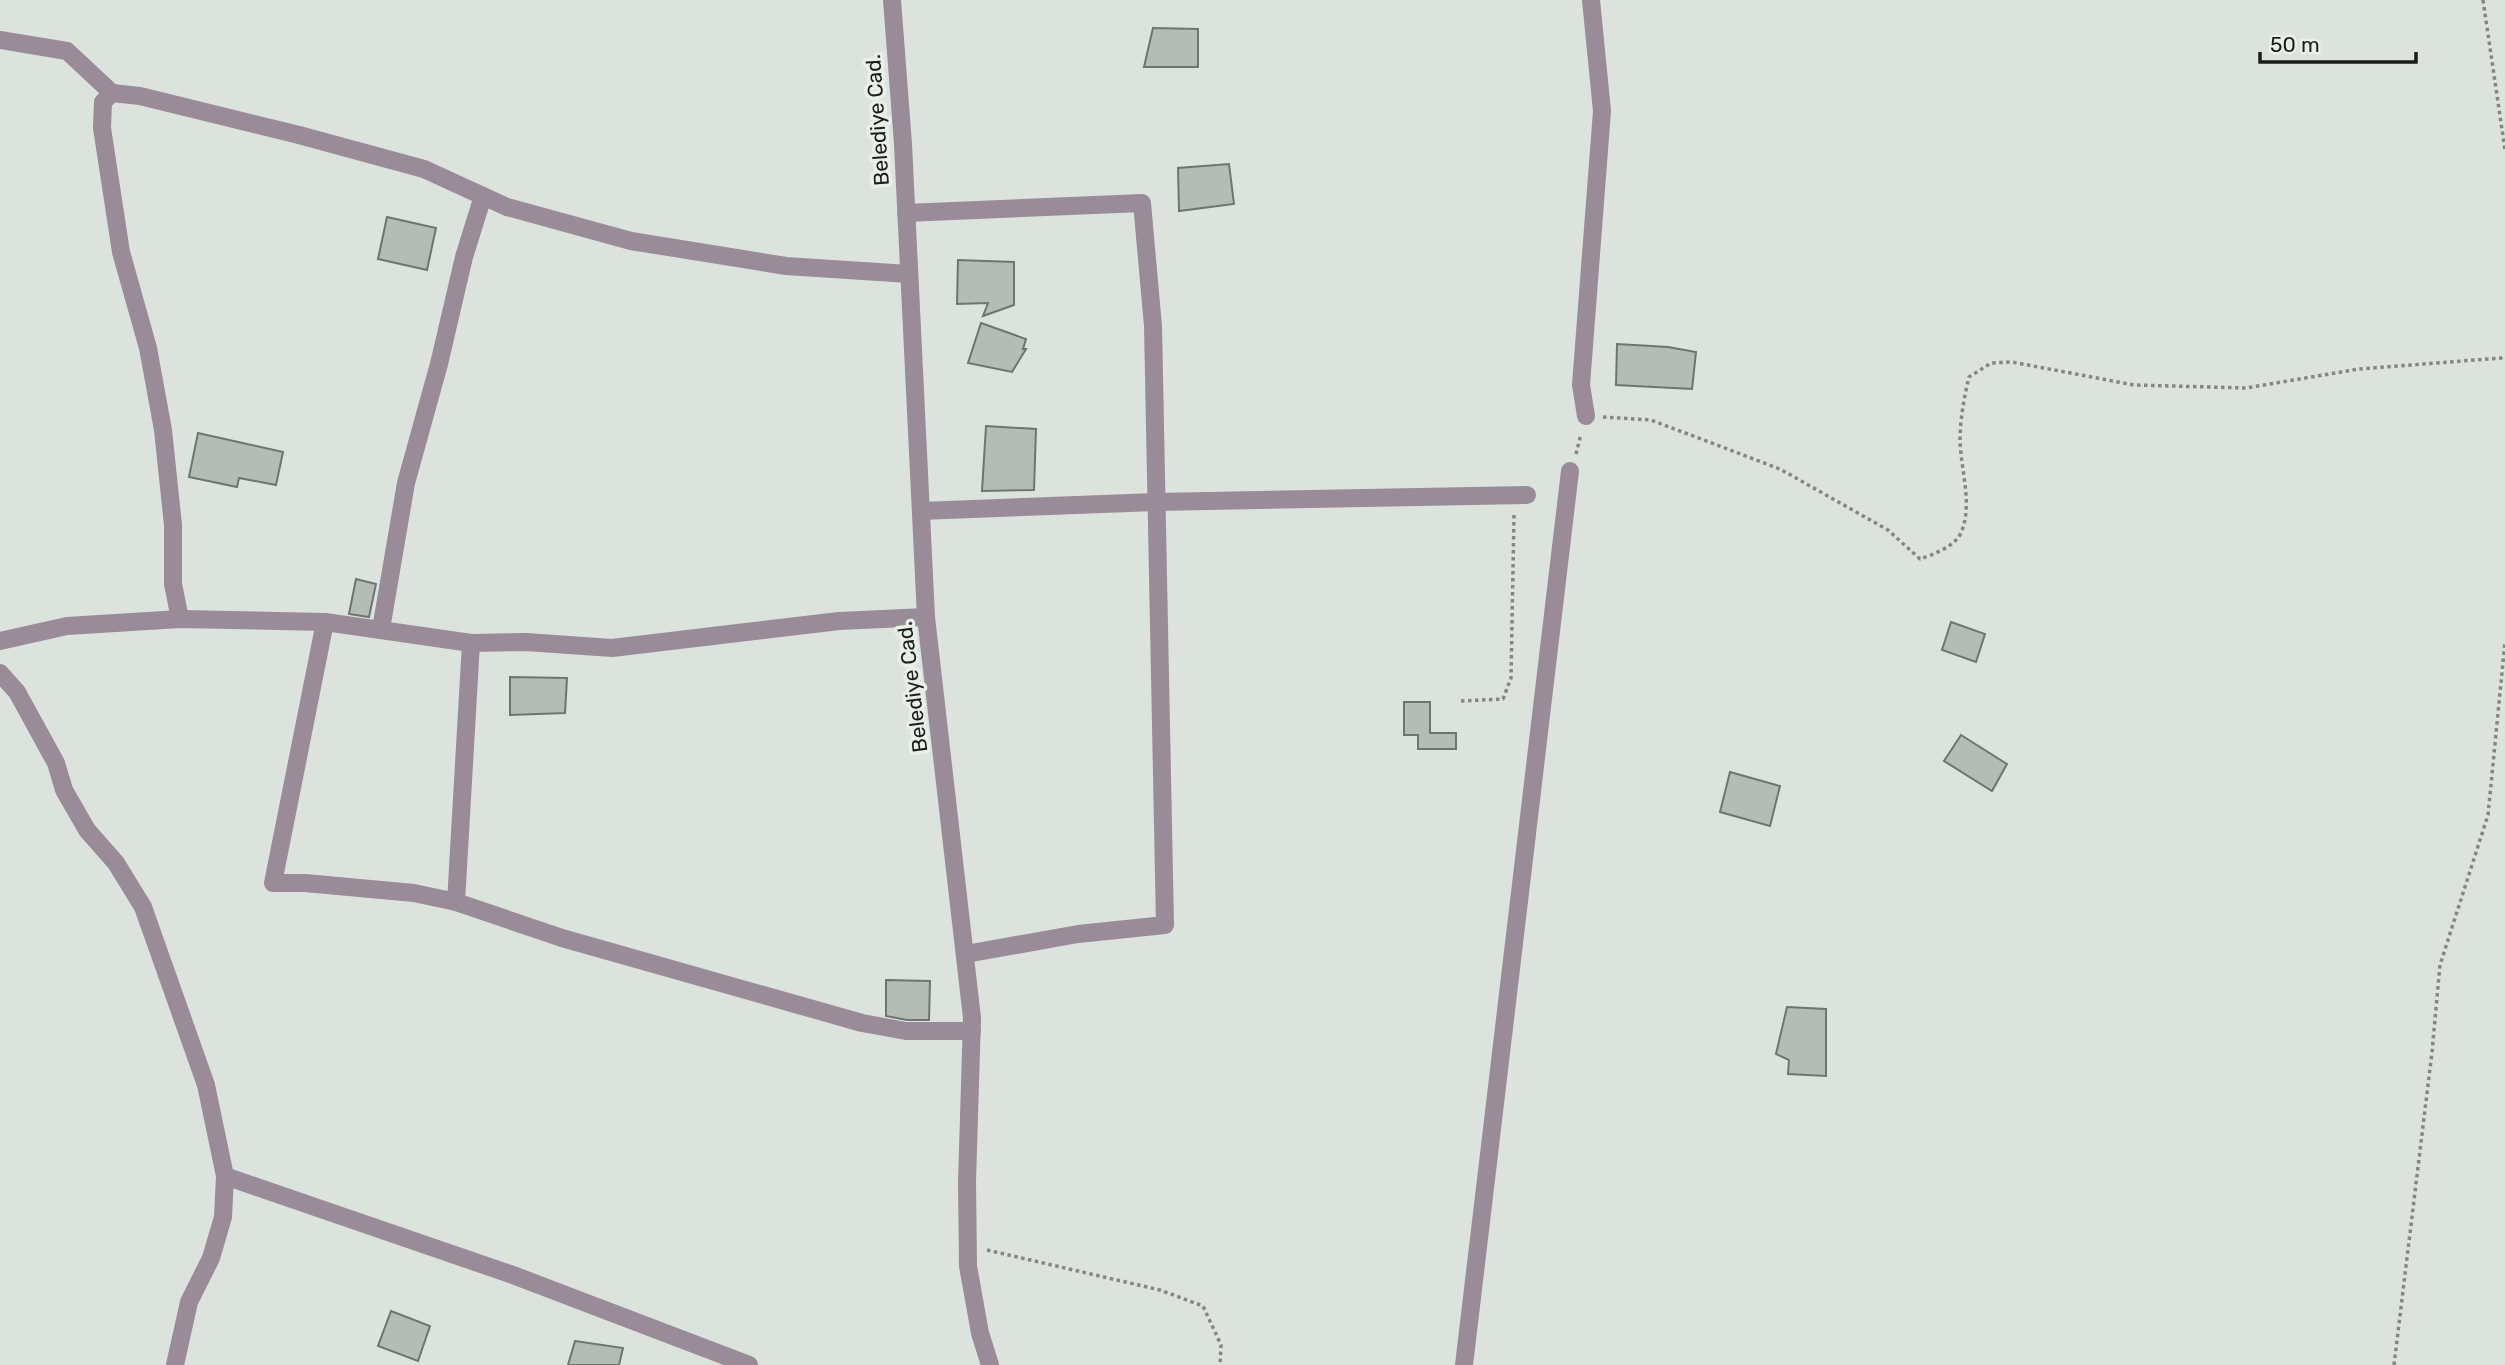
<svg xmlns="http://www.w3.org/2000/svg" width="2505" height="1365" viewBox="0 0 2505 1365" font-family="Rubik,sans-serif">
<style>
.building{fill:#b5bcb5;stroke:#6e756e;stroke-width:2}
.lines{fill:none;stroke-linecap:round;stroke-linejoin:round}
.path{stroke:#828782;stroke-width:3.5;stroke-dasharray:3.5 3.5;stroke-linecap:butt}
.street{stroke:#998b98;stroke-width:18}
.labels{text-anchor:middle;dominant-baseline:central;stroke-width:7;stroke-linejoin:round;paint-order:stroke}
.street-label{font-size:21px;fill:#1a1d1a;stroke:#e9f0e9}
</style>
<rect width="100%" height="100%" fill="#dce3dc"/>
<g class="building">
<path d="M1153 28 1198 29V67H1144Z"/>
<path d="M1229 164 1234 204 1179 211 1178 168Z"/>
<path d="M387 217 436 228 427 270 378 259Z"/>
<path d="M958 260 1014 262V305L983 316 988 303 957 304Z"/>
<path d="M981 323 1026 339 1023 349H1026L1012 372 968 363Z"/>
<path d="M1617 344 1668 347 1696 352 1692 389 1616 385Z"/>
<path d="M986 426 1036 429 1034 490 982 491Z"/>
<path d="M198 433 283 452 276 485 239 478 237 487 189 477Z"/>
<path d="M356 579 376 584 369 617 349 614Z"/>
<path d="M1951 622 1985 634 1976 662 1942 650Z"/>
<path d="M510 677 567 678 565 713 510 715Z"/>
<path d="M1404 702H1430V733H1456V749H1418V735H1404Z"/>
<path d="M1961 735 2007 764 1992 791 1944 761Z"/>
<path d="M1730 772 1780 786 1770 826 1720 812Z"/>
<path d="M886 980 930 981 929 1020H907L886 1016Z"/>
<path d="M1787 1007 1826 1009V1076L1788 1074 1789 1060 1776 1054Z"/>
<path d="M391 1311 430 1326 418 1361 378 1346Z"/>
<path d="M575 1341 623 1348 619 1365H568Z"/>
</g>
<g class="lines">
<g class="path">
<path d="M2483 0 2505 150"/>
<path d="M1603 417 1651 420 1780 469 1888 530 1920 559C1934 554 1954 547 1961 533 1973 505 1961 471 1960 441 1960 420 1964 398 1969 377L1991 363 2012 362 2134 385 2246 388 2359 369 2501 358 2505 356"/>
<path d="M1576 454 1581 434"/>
<path d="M1461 701 1503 699 1511 678 1514 515"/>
<path d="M987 1250 1160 1290 1203 1306 1221 1345 1220 1365"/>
<path d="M2394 1365 2432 1052 2440 965 2488 815 2505 642"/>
</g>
<g class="street">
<path d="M892 0 903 144 926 617 972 1018 967 1182 968 1266 980 1333 990 1365"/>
<path d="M0 40 67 51 112 93"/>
<path d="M906 213 1142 203 1153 326 1165 925 1078 934 966 954"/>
<path d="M1586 416 1581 385 1602 111 1591 0"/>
<path d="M921 511 1156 502 1527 495"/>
<path d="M180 619 173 584V525L163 430 148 348 121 252 102 128 103 102 112 93 140 96 299 135 424 169 507 207 631 241 786 266 909 274"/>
<path d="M325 622 273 883H305L414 893 456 902 562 938 862 1023 906 1031H972"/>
<path d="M381 629 406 483 439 364 464 257 483 196"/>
<path d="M0 641 67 626 180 619 325 622 471 643 526 642 612 648 839 621 926 617"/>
<path d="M0 673 17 692 56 763 64 790 87 830 116 863 143 907 206 1085 225 1176 223 1217 211 1258 189 1302 175 1365"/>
<path d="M456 902 471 643"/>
<path d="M225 1176 513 1275 749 1365"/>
<path d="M1464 1365 1570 471"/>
</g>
</g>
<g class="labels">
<g class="street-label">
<text transform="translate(877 120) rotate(-94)">Belediye Cad.</text>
<text transform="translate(912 687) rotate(-97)">Belediye Cad.</text>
</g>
</g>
<path d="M2260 52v10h156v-10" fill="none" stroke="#1a1d1a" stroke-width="3.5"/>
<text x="2270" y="52" font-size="21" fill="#1a1d1a" stroke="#e9f0e9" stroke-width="5" paint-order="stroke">50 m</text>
</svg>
